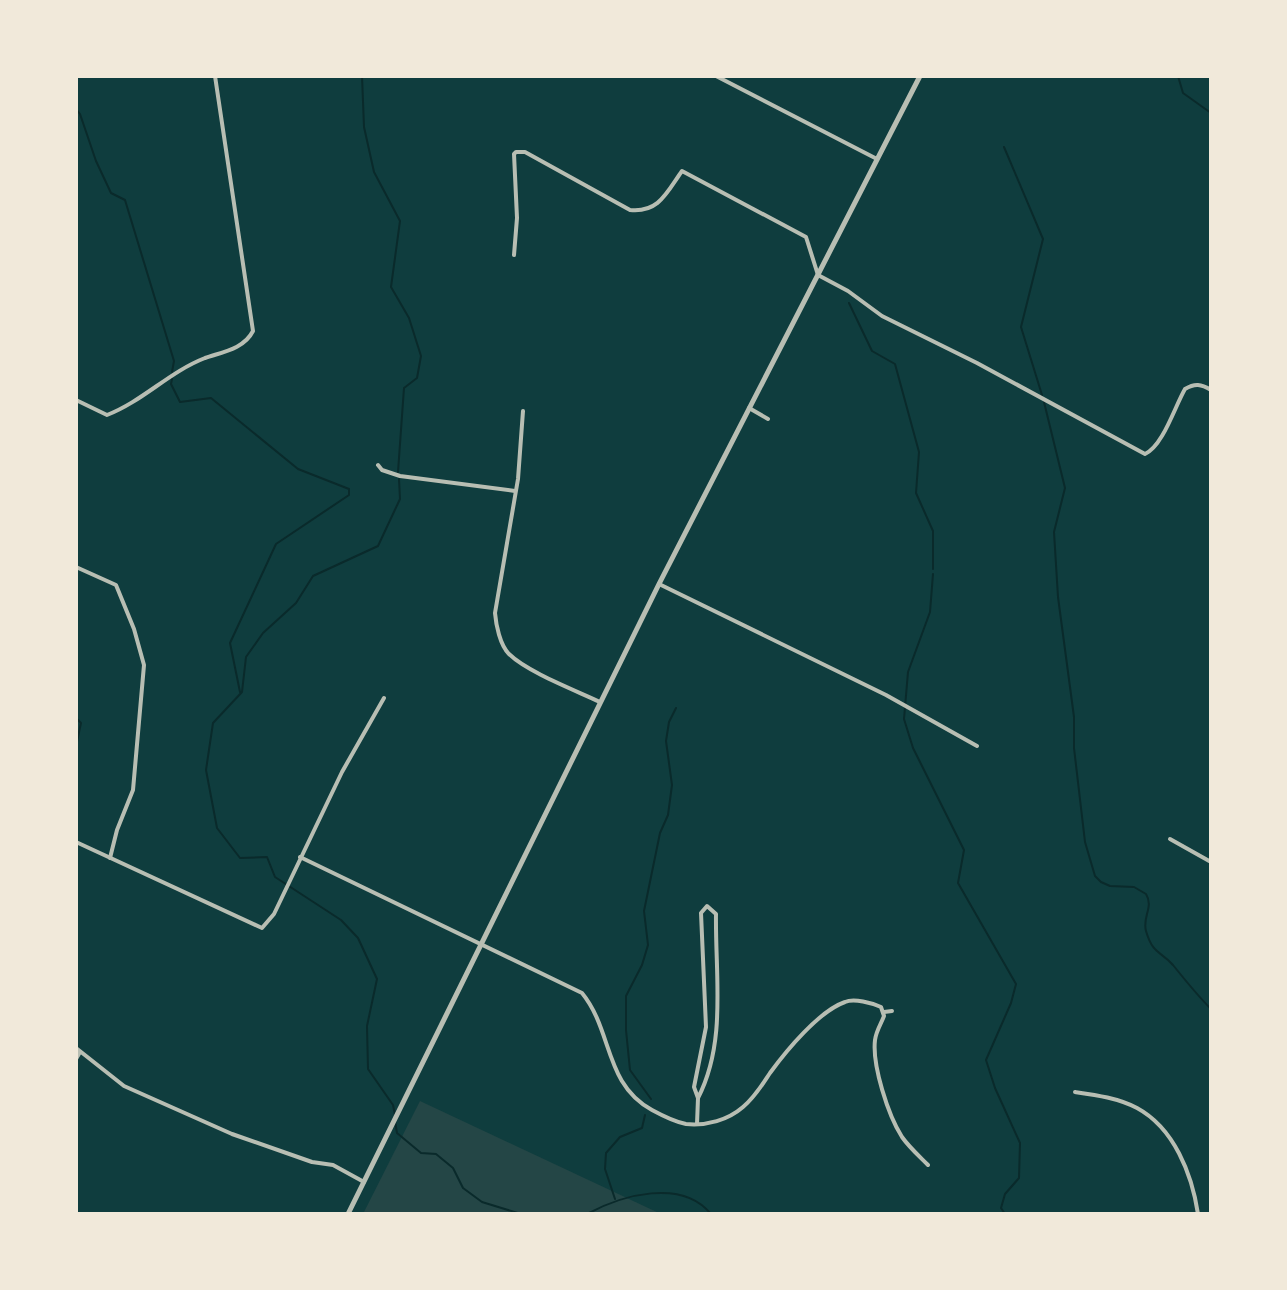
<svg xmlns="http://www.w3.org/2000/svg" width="1287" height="1290" viewBox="0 0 1287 1290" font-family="'Nunito Sans',sans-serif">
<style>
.green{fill:#244646}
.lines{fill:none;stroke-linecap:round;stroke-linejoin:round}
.stream{stroke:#0a2a2b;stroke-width:2}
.minor{stroke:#b8beb3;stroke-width:4}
.tertiary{stroke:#b8beb3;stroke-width:5}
</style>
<rect width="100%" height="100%" fill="#0f3d3e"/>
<path class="green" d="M420 1101 661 1214H363Z"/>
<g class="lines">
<g class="stream">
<path d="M362 76 364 127 374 172 400 221 391 287 409 318 421 356 417 378 404 388 398 472"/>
<path d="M1178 76 1183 93 1211 113"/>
<path d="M76 109 80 114 96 161 111 193 125 200 174 361 172 372"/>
<path d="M1004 147 1043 239 1021 327 1042 395"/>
<path d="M849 303 872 351 895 364 919 452 916 493 933 531V569"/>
<path d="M172 379 171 384 180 402 211 398 298 469 349 489V495L276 544 230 643 240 692"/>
<path d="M1044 402 1065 488 1054 532 1058 597 1074 717V748L1085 842 1095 876 1101 882 1110 886 1134 887 1146 894C1154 907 1142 917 1146 931 1153 955 1161 951 1173 965 1185 980 1197 995 1211 1009"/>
<path d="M933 574 930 612 908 672 904 719 913 748 964 850 958 883 1016 984 1011 1003 986 1060 995 1088 1020 1143 1019 1178 1005 1194 1001 1208 1005 1214"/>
<path d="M76 718 81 723 76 746"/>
<path d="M651 1099 630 1070 626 1030V996L642 965 648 945 644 911 660 833 668 815 672 785 666 741 669 722 676 708"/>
<path d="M395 1115 393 1105 368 1069 367 1026 377 979 358 938 341 920 275 877 267 857 240 858 217 828 206 770 213 723 242 692 246 657 263 633 296 603 313 576 378 546 400 499 399 479"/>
<path d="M395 1121 397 1133 421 1153 436 1154 453 1168 463 1188 482 1202 521 1214"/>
<path d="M615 1199 605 1169 606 1153 620 1137 642 1128 645 1115"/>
<path d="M587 1214C622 1195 682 1178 711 1214"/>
</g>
<g class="minor">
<path d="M716 76 877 159"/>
<path d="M514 255 517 218 514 154 516 152H525L630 210C659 213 667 192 682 171L806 237 818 275 848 291 882 316 977 363 1145 454C1163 446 1175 406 1185 389 1195 383 1201 384 1211 390"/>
<path d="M76 400 107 415C143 401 169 372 205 358 222 352 244 349 253 331L215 76"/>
<path d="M749 408 768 419"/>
<path d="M523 411 518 479 495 613C496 625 500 645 509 654 527 672 577 691 600 702"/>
<path d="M378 465 382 470 400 476 515 491"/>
<path d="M76 567 116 585 134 629 144 665 133 790 117 830 110 858"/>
<path d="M659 584 886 695 977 746"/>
<path d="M1170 839 1211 862"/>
<path d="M76 842 262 928 274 914 342 772 384 698"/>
<path d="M300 857 582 993C613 1031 604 1084 652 1110 663 1116 675 1122 686 1124 707 1126 728 1120 743 1107 755 1097 762 1085 770 1073 786 1051 819 1011 845 1002 854 998 872 1003 881 1007L884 1016C881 1024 876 1031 875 1040 872 1065 888 1115 902 1137 909 1147 919 1156 928 1165"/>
<path d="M884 1012 892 1011"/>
<path d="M76 1048 124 1086 232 1134 312 1162 333 1165 364 1182"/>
<path d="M76 1059 80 1052"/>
<path d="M1075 1092C1096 1095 1118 1098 1137 1108 1174 1128 1192 1174 1198 1214"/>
<path d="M697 1124 698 1098 694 1087 706 1027 701 913 707 906 716 914C715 975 727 1042 698 1098"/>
</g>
<path class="tertiary" d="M348 1214 659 584 920 76"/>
</g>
<rect width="1287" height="1290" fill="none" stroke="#f1e9da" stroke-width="156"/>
</svg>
